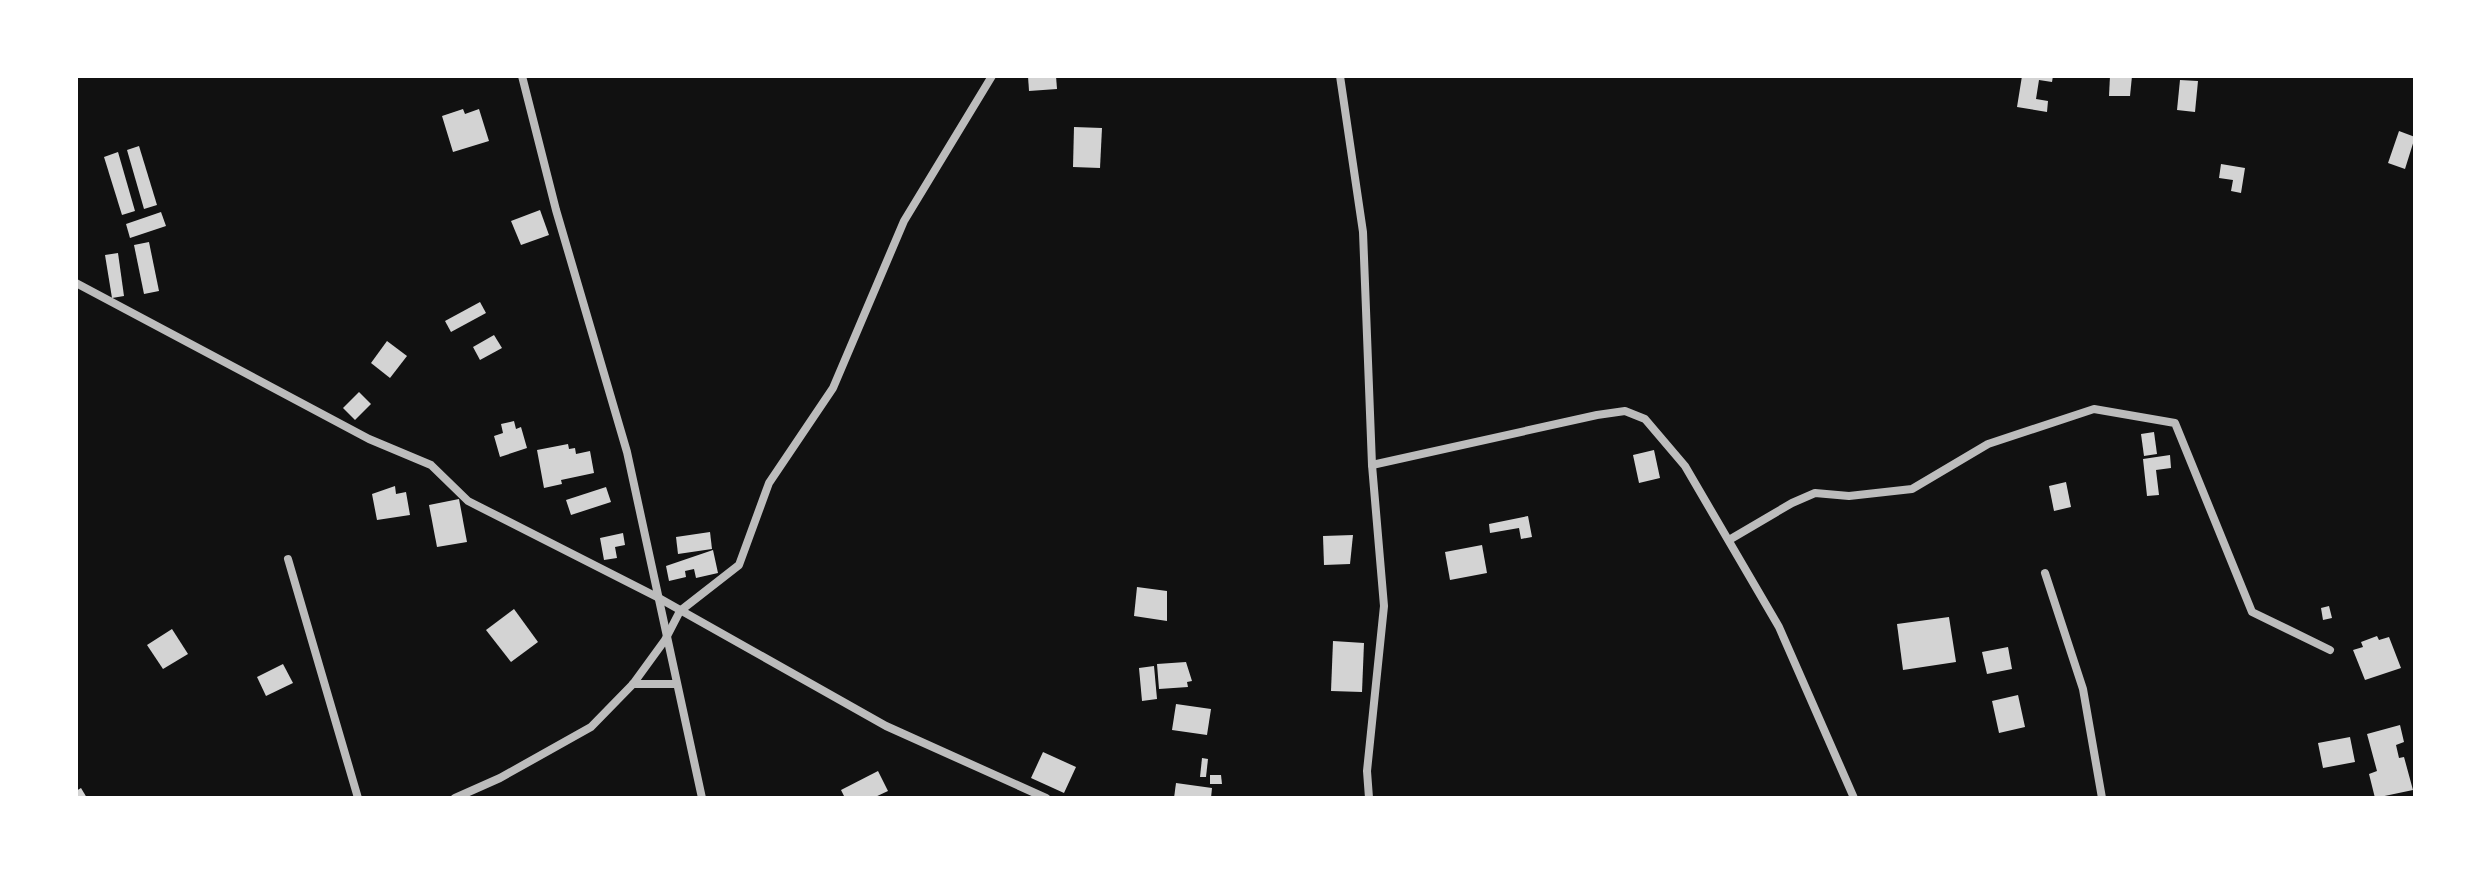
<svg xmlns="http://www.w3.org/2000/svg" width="2491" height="874" viewBox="0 0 2491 874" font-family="Barlow,sans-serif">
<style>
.building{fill:#d3d3d3}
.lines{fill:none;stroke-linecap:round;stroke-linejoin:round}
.minor{stroke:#bcbcbc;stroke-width:8}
</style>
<rect width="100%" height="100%" fill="#111"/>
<g class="building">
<path d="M1028 76H1056L1057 89 1029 91Z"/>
<path d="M2022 76H2053L2052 82 2039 80 2036 99 2048 101 2047 112 2017 107Z"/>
<path d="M2110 76H2132L2130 96H2109Z"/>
<path d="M2180 80 2198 81 2195 112 2177 110Z"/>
<path d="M463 109 465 114 479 109 489 141 453 152 442 116Z"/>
<path d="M1074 127 1102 128 1100 168 1073 167Z"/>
<path d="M2399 131 2415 137 2405 169 2388 163Z"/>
<path d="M139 146 157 205 144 209 127 150Z"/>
<path d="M118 152 135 211 122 215 104 157Z"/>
<path d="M2221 164 2245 168 2241 193 2231 191 2233 180 2219 178Z"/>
<path d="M540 210 549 235 521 245 511 221Z"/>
<path d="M161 212 166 226 130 238 126 224Z"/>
<path d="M149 242 159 291 144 294 134 245Z"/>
<path d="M118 253 124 296 112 298 105 255Z"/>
<path d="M480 302 486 313 451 332 445 321Z"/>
<path d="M494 335 502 348 480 360 473 347Z"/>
<path d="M387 341 407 356 390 378 371 363Z"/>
<path d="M359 392 371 404 355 420 343 408Z"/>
<path d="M514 421 516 429 521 427 527 448 500 457 494 436 503 433 501 424Z"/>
<path d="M2154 432 2157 454 2144 456 2141 434Z"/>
<path d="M568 444 569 449 575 448 576 454 590 451 594 473 561 480 562 484 544 488 537 450Z"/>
<path d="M1654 450 1660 478 1639 483 1633 455Z"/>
<path d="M2170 455 2171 468 2156 470 2159 495 2147 496 2143 459Z"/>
<path d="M2066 482 2071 507 2054 511 2049 486Z"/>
<path d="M395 486 396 494 406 492 410 515 377 520 372 494Z"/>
<path d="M606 487 611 502 571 515 566 500Z"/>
<path d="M459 499 467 542 437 547 429 505Z"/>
<path d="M1528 516 1532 537 1521 539 1519 528 1490 533 1489 524Z"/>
<path d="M710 532 712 549 678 554 676 537Z"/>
<path d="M623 533 625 545 615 547 617 558 604 560 600 538Z"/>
<path d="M1353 535 1350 564 1324 565 1323 536Z"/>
<path d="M1482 545 1487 573 1450 580 1445 552Z"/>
<path d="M713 550 718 573 696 578 694 569 685 571 686 577 669 581 666 566Z"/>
<path d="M1137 587 1167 591V621L1134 616Z"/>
<path d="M2329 606 2332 618 2323 620 2321 608Z"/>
<path d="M514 609 538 642 511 662 486 630Z"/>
<path d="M1949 617 1956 662 1903 670 1897 624Z"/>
<path d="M172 629 188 654 163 669 147 645Z"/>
<path d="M2377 636 2379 640 2389 637 2401 668 2365 680 2353 650 2363 647 2361 642Z"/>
<path d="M1333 641 1364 643 1362 692 1331 691Z"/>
<path d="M2008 647 2012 669 1987 674 1982 652Z"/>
<path d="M1186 662 1192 681 1187 682 1188 687 1159 689 1157 664Z"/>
<path d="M283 664 293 683 266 696 257 677Z"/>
<path d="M1154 666 1157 699 1142 701 1139 668Z"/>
<path d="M2018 695 2025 727 1999 733 1992 701Z"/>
<path d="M1176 704 1211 709 1207 735 1172 730Z"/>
<path d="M2400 725 2404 742 2396 745 2399 758 2404 757 2413 790 2375 798 2369 774 2377 771 2367 734Z"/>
<path d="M2350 737 2355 762 2323 768 2318 743Z"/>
<path d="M1043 752 1076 767 1064 793 1031 778Z"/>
<path d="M1202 758 1208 759 1206 777H1200Z"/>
<path d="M878 771 888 791 873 798H845L841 790Z"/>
<path d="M1210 775H1221L1222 784H1210Z"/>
<path d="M1176 783 1212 788 1211 798H1174Z"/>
<path d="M81 788 87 798H76V791Z"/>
</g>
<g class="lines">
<g class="minor">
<path d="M522 76 556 210 627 452 702 798"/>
<path d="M1340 76 1363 232 1372 465 1384 606 1367 771 1369 798"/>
<path d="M76 283 369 439 431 465 468 501 657 597 886 726 1046 798"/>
<path d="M1372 465 1597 415 1625 411 1645 419 1685 466 1779 627 1854 798"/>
<path d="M1729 540 1792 503 1815 493 1849 496 1912 489 1988 444 2094 409 2175 423 2252 612 2330 650"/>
<path d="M288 559 358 798"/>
<path d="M2045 573 2083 689 2102 798"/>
<path d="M633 684H676"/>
<path d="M455 798 500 778 591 727 633 684 665 640 680 611 739 565 769 483 833 388 904 221 992 76"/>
</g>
</g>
<rect width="2491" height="874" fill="none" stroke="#ffffff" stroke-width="156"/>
</svg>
